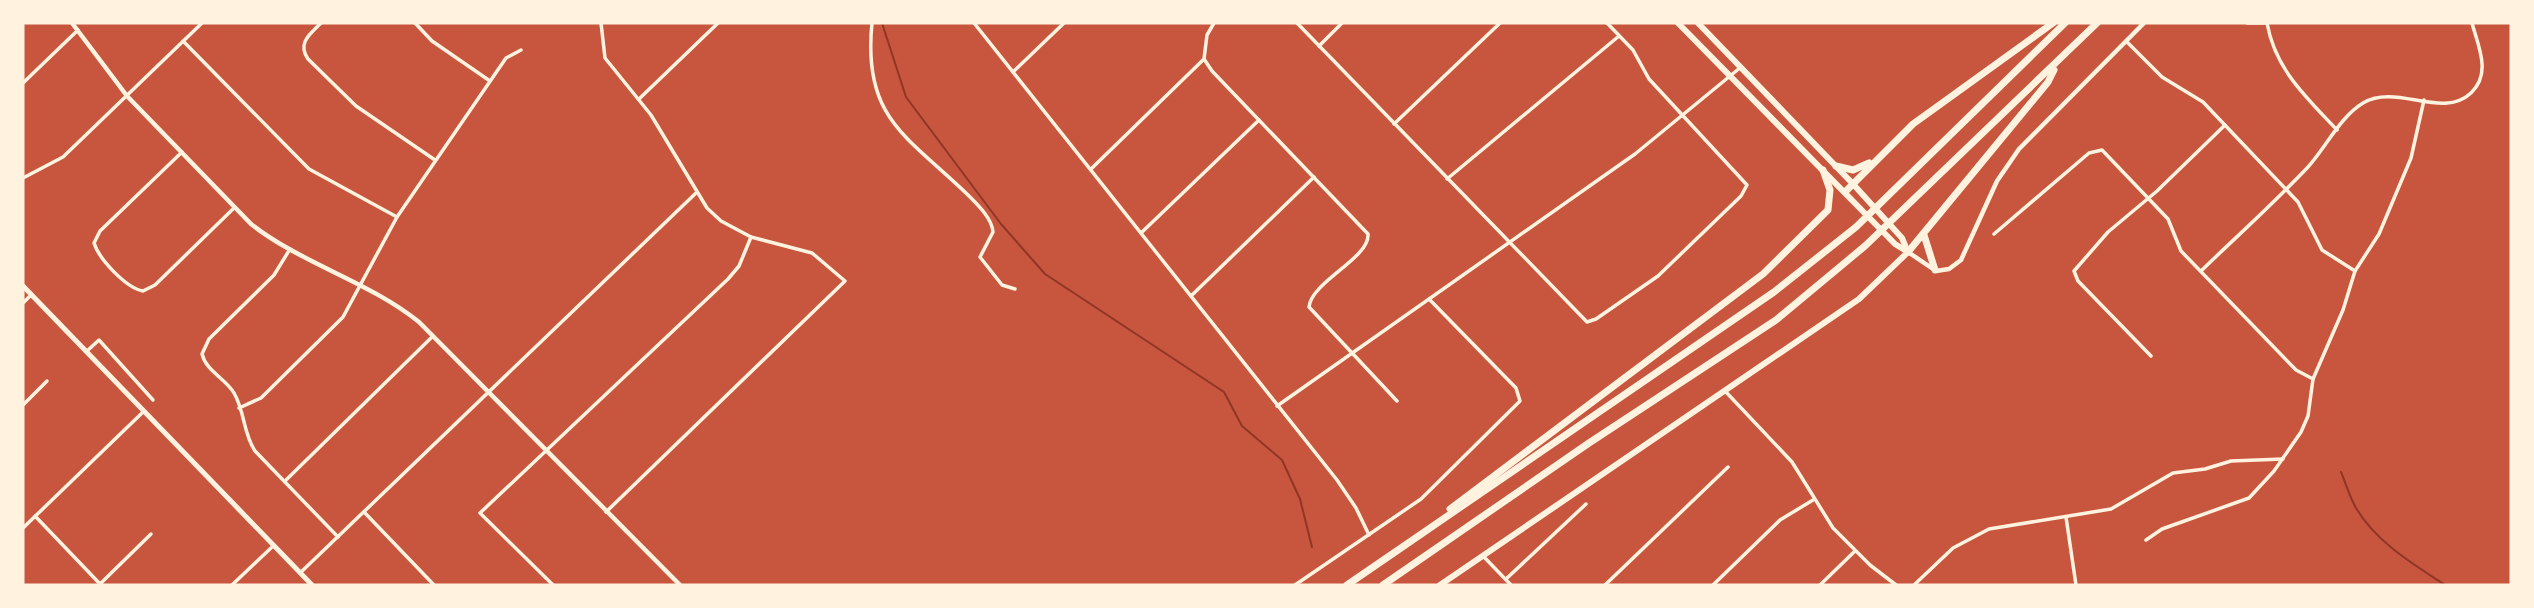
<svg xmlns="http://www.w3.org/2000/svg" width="2534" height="608" viewBox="0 0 2534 608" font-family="Barlow,sans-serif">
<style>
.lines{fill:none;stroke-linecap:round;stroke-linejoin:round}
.stream{stroke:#8f3625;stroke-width:2}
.minor{stroke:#fff3e0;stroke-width:3.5}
.tertiary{stroke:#fff3e0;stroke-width:4.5}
.secondary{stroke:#fff3e0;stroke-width:5}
.primary{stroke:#fff3e0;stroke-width:6}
.motorway{stroke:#fff3e0;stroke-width:7}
</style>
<rect width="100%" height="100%" fill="#c8553d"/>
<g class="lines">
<g class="stream">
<path d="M882 23 906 97 1001 224 1045 274 1224 392 1242 426 1282 460 1300 499 1312 547"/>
<path d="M2341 472C2346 484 2350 498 2356 508 2376 542 2413 564 2445 585"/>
</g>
<g class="minor">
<path d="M321 23C310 34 297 43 308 59L356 106 435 160"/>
<path d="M415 23 432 41 490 81"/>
<path d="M601 23 605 58 651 115 707 208 721 221 751 237 812 253 845 281 606 512"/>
<path d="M872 23C862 120 909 137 970 197 979 206 992 219 993 232L980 257 1002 285 1015 289"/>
<path d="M974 23 1337 480 1356 508 1369 535"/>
<path d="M1297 23 1587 322 1596 319 1658 276 1741 196 1747 185 1649 79 1633 50 1607 23"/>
<path d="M2247 23H2267"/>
<path d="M2267 23C2275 69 2306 97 2337 130"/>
<path d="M183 41 309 169 397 217"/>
<path d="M2126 41 2162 77 2203 102 2298 202 2322 250 2355 271"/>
<path d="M1319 46 1342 23"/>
<path d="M1204 59 1212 71 1368 234C1370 258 1311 282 1309 307L1397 401"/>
<path d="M1013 72 1064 23"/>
<path d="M23 83 78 30"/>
<path d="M639 99 718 23"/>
<path d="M1394 124 1500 23"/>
<path d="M182 152 100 231 94 243C99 259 126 288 143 291L155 285 235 207"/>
<path d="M1091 169 1204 59 1207 35 1214 23"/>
<path d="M23 178 63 157 202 23"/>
<path d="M1447 179 1619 36"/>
<path d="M1141 233 1259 120"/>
<path d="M1994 234 2089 153 2102 150 2168 219 2181 251 2296 370 2313 379"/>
<path d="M290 249 274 275 209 339 202 354C206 371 226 379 234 393 245 412 243 433 255 451L338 537"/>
<path d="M2201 271C2236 237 2274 203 2308 167 2326 147 2340 117 2363 103 2397 83 2442 120 2471 93 2492 73 2478 46 2472 23"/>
<path d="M1191 296 1314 177"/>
<path d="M23 303 31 295"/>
<path d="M87 351 99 340 153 400"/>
<path d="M2151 356 2078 281 2074 271 2108 232 2157 191 2225 125"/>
<path d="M1725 391 1792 462 1833 528 1870 565 1896 585"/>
<path d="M23 405 47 381"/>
<path d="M1277 406 1635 154 1741 67"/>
<path d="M239 408 261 398 343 317 397 217 506 58 521 50"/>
<path d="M285 481 433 336"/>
<path d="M364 512 434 585"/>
<path d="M35 516 101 585"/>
<path d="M2066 517 2076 585"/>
<path d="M23 528 142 413"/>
<path d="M2146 540 2162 529 2249 498 2274 471 2301 432 2308 416 2313 379 2343 310 2355 271 2379 234 2411 158 2424 100"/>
<path d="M1483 556 1511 585"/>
<path d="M300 573 696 193"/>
<path d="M1506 579 1586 504"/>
<path d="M100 584 151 534"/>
<path d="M232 585 272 547"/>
<path d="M553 585 480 513 728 279 739 266 751 237"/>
<path d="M1295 585 1421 499 1520 401 1516 388 1429 299"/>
<path d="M1605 585 1728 467"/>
<path d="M1713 585 1780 520 1813 500"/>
<path d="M1820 585 1855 551"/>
<path d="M1914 585 1953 548 1989 529 2111 509 2173 473 2205 469 2231 461 2283 459"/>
</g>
<g class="tertiary">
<path d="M72 23 127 96 251 224C302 264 368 281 419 322L680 585"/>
<path d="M1908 252 1936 271 1949 269 1961 260 1997 181 2019 149 2144 23"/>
</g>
<path class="secondary" d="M23 286 312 585"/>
<g class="primary">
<path d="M1678 23 1895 244 1908 252"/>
<path d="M1698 23 1853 184 1902 238 1907 250"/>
<path d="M1440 585 1859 299 1908 252"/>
</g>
<g class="motorway">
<path d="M1836 166 1853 170 1869 163"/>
<path d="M1845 192 1913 124 2053 23"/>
<path d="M1924 235 1935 270"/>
<path d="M1908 252 2048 82 2054 70"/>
<path d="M1450 509 1763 274 1828 210 1830 190 1823 170"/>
<path d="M1347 585 1774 292 1856 227 2065 23"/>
<path d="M1383 585 1589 443 1776 320 1865 246 2097 23"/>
</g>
</g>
<rect width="2534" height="608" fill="none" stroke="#fff3e0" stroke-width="49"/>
</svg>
